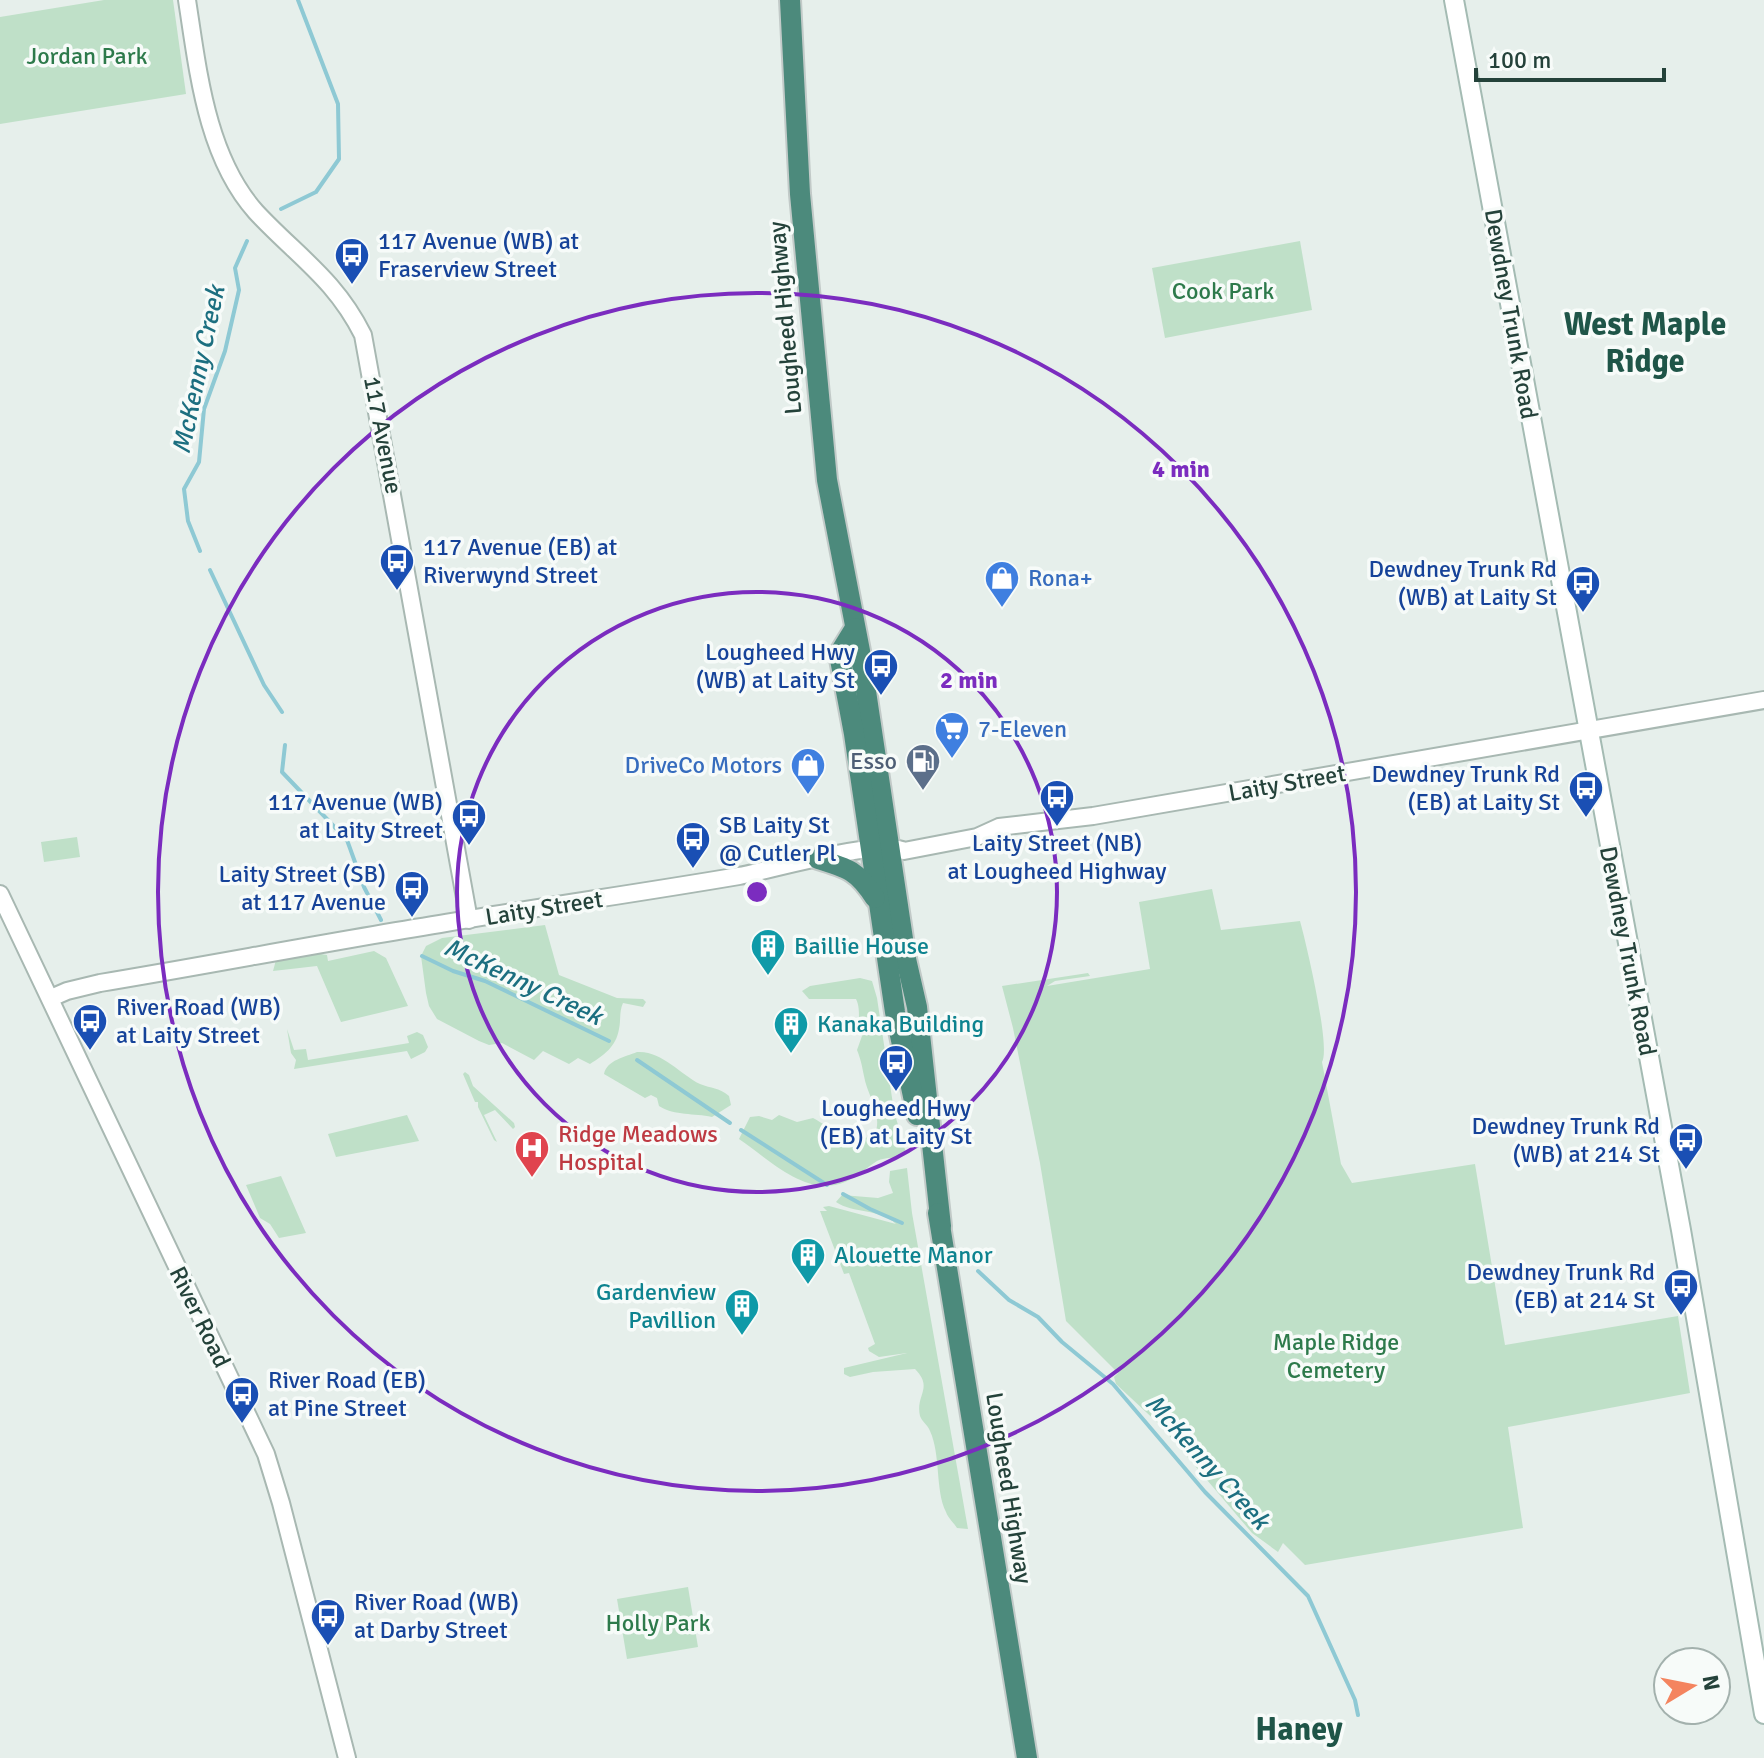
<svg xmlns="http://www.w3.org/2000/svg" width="1764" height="1758" viewBox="0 0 1764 1758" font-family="Signika,sans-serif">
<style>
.green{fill:#bfe0c8}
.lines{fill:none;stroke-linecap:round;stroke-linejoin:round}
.stream{stroke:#8ec9d4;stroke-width:4}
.tertiary-casing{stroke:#a8b8b2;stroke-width:20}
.secondary-casing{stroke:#a4bbb3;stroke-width:22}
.trunk-casing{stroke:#c2cac8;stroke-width:24}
.tertiary{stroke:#fff;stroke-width:16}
.secondary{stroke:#fff;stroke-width:18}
.trunk{stroke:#4c8a7c;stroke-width:20}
.ring{fill:none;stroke:#7b2cbf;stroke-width:4}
.labels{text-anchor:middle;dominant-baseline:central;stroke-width:7;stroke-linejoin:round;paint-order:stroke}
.park-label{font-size:24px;fill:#2d7a4b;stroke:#f7fbf9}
.transit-label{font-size:24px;fill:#164399;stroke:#f7fbf9;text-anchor:end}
.street-label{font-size:24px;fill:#24423a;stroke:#f7fbf9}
.shop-label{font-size:24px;fill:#366cbe;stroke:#f7fbf9;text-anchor:start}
.service-label{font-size:24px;fill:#4e5e75;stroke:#f7fbf9;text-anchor:end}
.culture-label{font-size:24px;fill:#0d838f;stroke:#f7fbf9;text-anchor:start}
.health-label{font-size:24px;fill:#be3a42;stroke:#f7fbf9;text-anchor:start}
.water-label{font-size:26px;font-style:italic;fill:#1c6f80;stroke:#f7fbf9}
.district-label{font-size:32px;font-weight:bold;fill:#1f5548;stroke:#f7fbf9}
.centre{fill:#7b2cbf;stroke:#f7fbf9;stroke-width:4}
.ring-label{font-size:24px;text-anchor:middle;font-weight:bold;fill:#7b2cbf;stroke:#f7fbf9;stroke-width:7;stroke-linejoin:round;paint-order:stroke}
</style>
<rect width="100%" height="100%" fill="#e6efeb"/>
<g class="green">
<path d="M104 0H173L186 94 0 124V17Z"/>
<path d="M1300 241 1312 310 1165 338 1152 268Z"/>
<path d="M77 837 80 857 44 862 41 842Z"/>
<path d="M1212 889 1221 930 1300 921C1306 942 1331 1048 1322 1062L1341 1164 1352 1183 1475 1164 1505 1345 1678 1316 1690 1393 1508 1427 1523 1528 1305 1565 1283 1543 1278 1552 1252 1533 1162 1427 1116 1384 1114 1377 1118 1373 1066 1321 1040 1163 1013 1028 1002 986 1088 973 1090 976 1055 981 1047 986 1150 969 1139 902Z"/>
<path d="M545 925 559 975 617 998 643 999 646 1002 643 1007 623 1003C619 1012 621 1020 619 1029 616 1047 604 1055 590 1064L578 1058 569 1064 543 1051 534 1060 502 1043 489 1045 479 1041 437 1019 429 1006 426 993 421 956 426 946 442 938Z"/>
<path d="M374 951 386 958 408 1006 341 1022 317 966 273 971 276 960 314 953 327 955 328 961Z"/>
<path d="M860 978 872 981 877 998 894 1111 906 1153C898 1160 886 1156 877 1161 866 1168 857 1177 845 1182 806 1198 770 1160 739 1139L750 1117 759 1116 772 1120 779 1115 797 1122 813 1118C829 1127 857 1147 875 1134 883 1114 867 1095 864 1076 862 1066 861 1060 857 1050L862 1036C856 1025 862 1011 856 999H809L802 991 810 986Z"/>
<path d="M287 1029 294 1050 306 1049 308 1060 409 1043 407 1036 417 1032 423 1035 428 1047 425 1052 411 1059 407 1051 294 1069 296 1060 291 1053Z"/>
<path d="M637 1052C661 1050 680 1074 700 1084 712 1089 718 1087 729 1096L731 1105 712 1117C694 1113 675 1116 659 1106L657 1098 651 1095 645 1098 604 1074C607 1060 625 1057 637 1052Z"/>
<path d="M465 1072 469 1075 473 1086 514 1123 515 1127 513 1129 495 1110 484 1115 497 1142 494 1140 478 1107V1102H475L463 1074Z"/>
<path d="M407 1115 419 1141 336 1157 328 1134Z"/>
<path d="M907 1168 912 1213 968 1529 957 1528C954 1523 948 1518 946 1512 935 1490 941 1455 930 1431 928 1425 922 1422 920 1416 915 1395 934 1388 915 1369L873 1372 850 1377 844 1374V1368L907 1353 879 1357 869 1351 868 1348 875 1344 849 1273 844 1274 820 1211H827L823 1207 829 1206 896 1224C880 1208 853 1214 836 1202L842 1195 878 1198 893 1193 889 1182 890 1171Z"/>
<path d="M281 1176 306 1233 279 1238 270 1224 260 1218 246 1185Z"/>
<path d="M688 1587 698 1647 627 1659 617 1599Z"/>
</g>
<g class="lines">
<g class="stream">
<path d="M281 209 316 192 339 159 338 104 298 0"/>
<path d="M200 551 188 521 184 489 199 462 204 409 225 351 239 290 235 268 247 241"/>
<path d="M210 570 264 685 282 712"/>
<path d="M285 745 282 772 347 840 364 887 381 920"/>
<path d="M422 956 453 971 485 981 609 1041"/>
<path d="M637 1060 730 1123"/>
<path d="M741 1130 827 1185"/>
<path d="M843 1194 870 1209 902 1223"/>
<path d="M978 1271 1009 1300 1038 1317 1062 1342 1113 1384 1205 1492 1308 1596 1355 1700 1358 1715"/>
</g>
<g class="tertiary-casing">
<g id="tertiary">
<path d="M187 0C198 70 206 156 256 212 297 256 335 279 363 335L469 920"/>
<path d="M0 894 266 1454 281 1503 347 1758"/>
<path d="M51 998 67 991 100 983C214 964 327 942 440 924 539 907 639 893 739 876 771 870 881 838 904 851L977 837 999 827 1093 816 1764 700"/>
</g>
</g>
<g class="secondary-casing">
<path id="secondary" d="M1454 0 1681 1230 1764 1714"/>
</g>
<g class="trunk-casing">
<g id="trunk">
<path d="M790 0 800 194 827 480 860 651 906 959 917 1007 941 1226"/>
<path d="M855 628 839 654 854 734 895 1012 917 1115"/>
<path d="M818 859C848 868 858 871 875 898"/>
<path d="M938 1213 1027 1758"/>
</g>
</g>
<use href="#tertiary" class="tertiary"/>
<use href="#secondary" class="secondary"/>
<use href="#trunk" class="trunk"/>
</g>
<g class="ring">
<circle cx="757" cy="892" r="300"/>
<circle cx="757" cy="892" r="599"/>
</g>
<defs>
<g id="bus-pin" transform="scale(1.8)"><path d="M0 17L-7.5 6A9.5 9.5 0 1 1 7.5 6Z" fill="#1a4fb4" stroke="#f7fbf9"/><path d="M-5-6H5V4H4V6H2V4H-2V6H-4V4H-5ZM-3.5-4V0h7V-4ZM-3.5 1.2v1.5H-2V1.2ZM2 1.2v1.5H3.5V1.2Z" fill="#fff"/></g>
<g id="shop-pin" transform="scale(1.8)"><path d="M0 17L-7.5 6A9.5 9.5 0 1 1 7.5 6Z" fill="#3f7fe0" stroke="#f7fbf9"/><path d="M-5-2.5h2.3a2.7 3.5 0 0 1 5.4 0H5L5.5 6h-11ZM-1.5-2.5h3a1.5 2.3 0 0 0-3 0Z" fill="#fff"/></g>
<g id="supermarket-pin" transform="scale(1.8)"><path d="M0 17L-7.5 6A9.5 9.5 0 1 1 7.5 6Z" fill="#3f7fe0" stroke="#f7fbf9"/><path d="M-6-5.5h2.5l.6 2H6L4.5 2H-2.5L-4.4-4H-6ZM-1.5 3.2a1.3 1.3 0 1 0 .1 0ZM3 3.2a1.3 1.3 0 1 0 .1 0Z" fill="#fff"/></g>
<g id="fuel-pin" transform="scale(1.8)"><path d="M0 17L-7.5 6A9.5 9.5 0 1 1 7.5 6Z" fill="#5c6f8a" stroke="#f7fbf9"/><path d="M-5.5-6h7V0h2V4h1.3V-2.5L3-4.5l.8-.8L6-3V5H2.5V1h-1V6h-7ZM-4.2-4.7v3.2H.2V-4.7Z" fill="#fff"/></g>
<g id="building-pin" transform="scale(1.8)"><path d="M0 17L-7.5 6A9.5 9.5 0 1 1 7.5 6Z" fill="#0f9aa8" stroke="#f7fbf9"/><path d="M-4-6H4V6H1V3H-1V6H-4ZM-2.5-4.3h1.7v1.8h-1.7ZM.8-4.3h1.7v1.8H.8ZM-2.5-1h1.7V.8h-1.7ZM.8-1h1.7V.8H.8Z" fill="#fff"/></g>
<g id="hospital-pin" transform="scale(1.8)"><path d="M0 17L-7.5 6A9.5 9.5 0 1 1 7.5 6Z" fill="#e0444e" stroke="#f7fbf9"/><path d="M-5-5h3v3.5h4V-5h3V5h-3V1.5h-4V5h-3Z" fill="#fff"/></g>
</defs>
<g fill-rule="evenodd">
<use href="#bus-pin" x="352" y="255"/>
<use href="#bus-pin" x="397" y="561"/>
<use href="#shop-pin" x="1002" y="578"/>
<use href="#bus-pin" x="1583" y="583"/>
<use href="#bus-pin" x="881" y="666"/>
<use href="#supermarket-pin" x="952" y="729"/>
<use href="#fuel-pin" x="923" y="761"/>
<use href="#shop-pin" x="808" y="765"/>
<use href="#bus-pin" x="1586" y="788"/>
<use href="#bus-pin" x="1057" y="797"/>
<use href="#bus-pin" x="469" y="816"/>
<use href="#bus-pin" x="693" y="839"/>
<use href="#bus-pin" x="412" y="888"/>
<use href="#building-pin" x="768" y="946"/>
<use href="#bus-pin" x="90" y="1021"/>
<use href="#building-pin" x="791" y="1024"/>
<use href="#bus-pin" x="896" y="1062"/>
<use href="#bus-pin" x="1686" y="1140"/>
<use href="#hospital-pin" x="532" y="1148"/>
<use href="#building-pin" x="808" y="1255"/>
<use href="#bus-pin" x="1681" y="1286"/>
<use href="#building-pin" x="742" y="1306"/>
<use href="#bus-pin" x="242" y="1394"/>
<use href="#bus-pin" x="328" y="1616"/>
</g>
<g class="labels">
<g class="park-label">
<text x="87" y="56">Jordan Park</text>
<text x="1223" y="291">Cook Park</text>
<text x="1336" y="1342">Maple Ridge<tspan x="1336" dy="28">Cemetery</tspan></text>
<text x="658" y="1623">Holly Park</text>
</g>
<g class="transit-label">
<text x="378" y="241" text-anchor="start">117 Avenue (WB) at<tspan x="378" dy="28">Fraserview Street</tspan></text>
<text x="423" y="547" text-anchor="start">117 Avenue (EB) at<tspan x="423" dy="28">Riverwynd Street</tspan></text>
<text x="1557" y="569">Dewdney Trunk Rd<tspan x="1557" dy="28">(WB) at Laity St</tspan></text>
<text x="855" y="652">Lougheed Hwy<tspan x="855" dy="28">(WB) at Laity St</tspan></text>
<text x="1560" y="774">Dewdney Trunk Rd<tspan x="1560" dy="28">(EB) at Laity St</tspan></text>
<text x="443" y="802">117 Avenue (WB)<tspan x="443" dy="28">at Laity Street</tspan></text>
<text x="719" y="825" text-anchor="start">SB Laity St<tspan x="719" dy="28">@ Cutler Pl</tspan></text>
<text x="1057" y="843" text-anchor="middle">Laity Street (NB)<tspan x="1057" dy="28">at Lougheed Highway</tspan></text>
<text x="386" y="874">Laity Street (SB)<tspan x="386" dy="28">at 117 Avenue</tspan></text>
<text x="116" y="1007" text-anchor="start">River Road (WB)<tspan x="116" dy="28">at Laity Street</tspan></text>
<text x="896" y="1108" text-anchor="middle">Lougheed Hwy<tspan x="896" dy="28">(EB) at Laity St</tspan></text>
<text x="1660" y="1126">Dewdney Trunk Rd<tspan x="1660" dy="28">(WB) at 214 St</tspan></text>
<text x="1655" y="1272">Dewdney Trunk Rd<tspan x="1655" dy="28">(EB) at 214 St</tspan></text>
<text x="268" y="1380" text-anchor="start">River Road (EB)<tspan x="268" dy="28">at Pine Street</tspan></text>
<text x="354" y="1602" text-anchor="start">River Road (WB)<tspan x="354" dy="28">at Darby Street</tspan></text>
</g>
<g class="street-label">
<text transform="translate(1511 314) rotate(80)">Dewdney Trunk Road</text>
<text transform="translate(785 318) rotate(-95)">Lougheed Highway</text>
<text transform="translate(383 435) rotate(79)">117 Avenue</text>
<text transform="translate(1287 783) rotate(-10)">Laity Street</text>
<text transform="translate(544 908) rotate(-9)">Laity Street</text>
<text transform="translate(1628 951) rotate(79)">Dewdney Trunk Road</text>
<text transform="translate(200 1317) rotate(64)">River Road</text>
<text transform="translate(1009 1488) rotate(81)">Lougheed Highway</text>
</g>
<g class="shop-label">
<text x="1028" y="578">Rona+</text>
<text x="978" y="729">7-Eleven</text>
<text x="782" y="765" text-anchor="end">DriveCo Motors</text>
</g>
<g class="service-label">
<text x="897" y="761">Esso</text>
</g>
<g class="culture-label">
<text x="794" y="946">Baillie House</text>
<text x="817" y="1024">Kanaka Building</text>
<text x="834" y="1255">Alouette Manor</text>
<text x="716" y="1292" text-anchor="end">Gardenview<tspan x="716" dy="28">Pavillion</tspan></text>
</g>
<g class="health-label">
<text x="558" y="1134">Ridge Meadows<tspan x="558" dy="28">Hospital</tspan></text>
</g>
<g class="water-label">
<text transform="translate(199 370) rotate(-78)">McKenny Creek</text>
<text transform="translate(523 982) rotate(25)">McKenny Creek</text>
<text transform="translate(1207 1462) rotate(48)">McKenny Creek</text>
</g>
<g class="district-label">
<text x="1645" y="324">West Maple<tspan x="1645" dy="37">Ridge</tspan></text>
<text x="1299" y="1729">Haney</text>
</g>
</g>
<circle cx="757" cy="892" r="12" class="centre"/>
<g class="ring-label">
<text x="1181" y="477">4 min</text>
<text x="969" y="688">2 min</text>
</g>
<g transform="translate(1692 1686) rotate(80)"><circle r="38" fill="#f7fbf9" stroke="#a3b1ad" stroke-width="2"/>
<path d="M0-6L14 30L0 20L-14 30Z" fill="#f4845f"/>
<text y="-12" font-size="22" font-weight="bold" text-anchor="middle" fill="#24423a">N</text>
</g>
<path d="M1476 68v12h188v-12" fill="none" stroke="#24423a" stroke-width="4"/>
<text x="1488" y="68" font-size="24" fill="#24423a" stroke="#f7fbf9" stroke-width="6" paint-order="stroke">100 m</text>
</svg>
